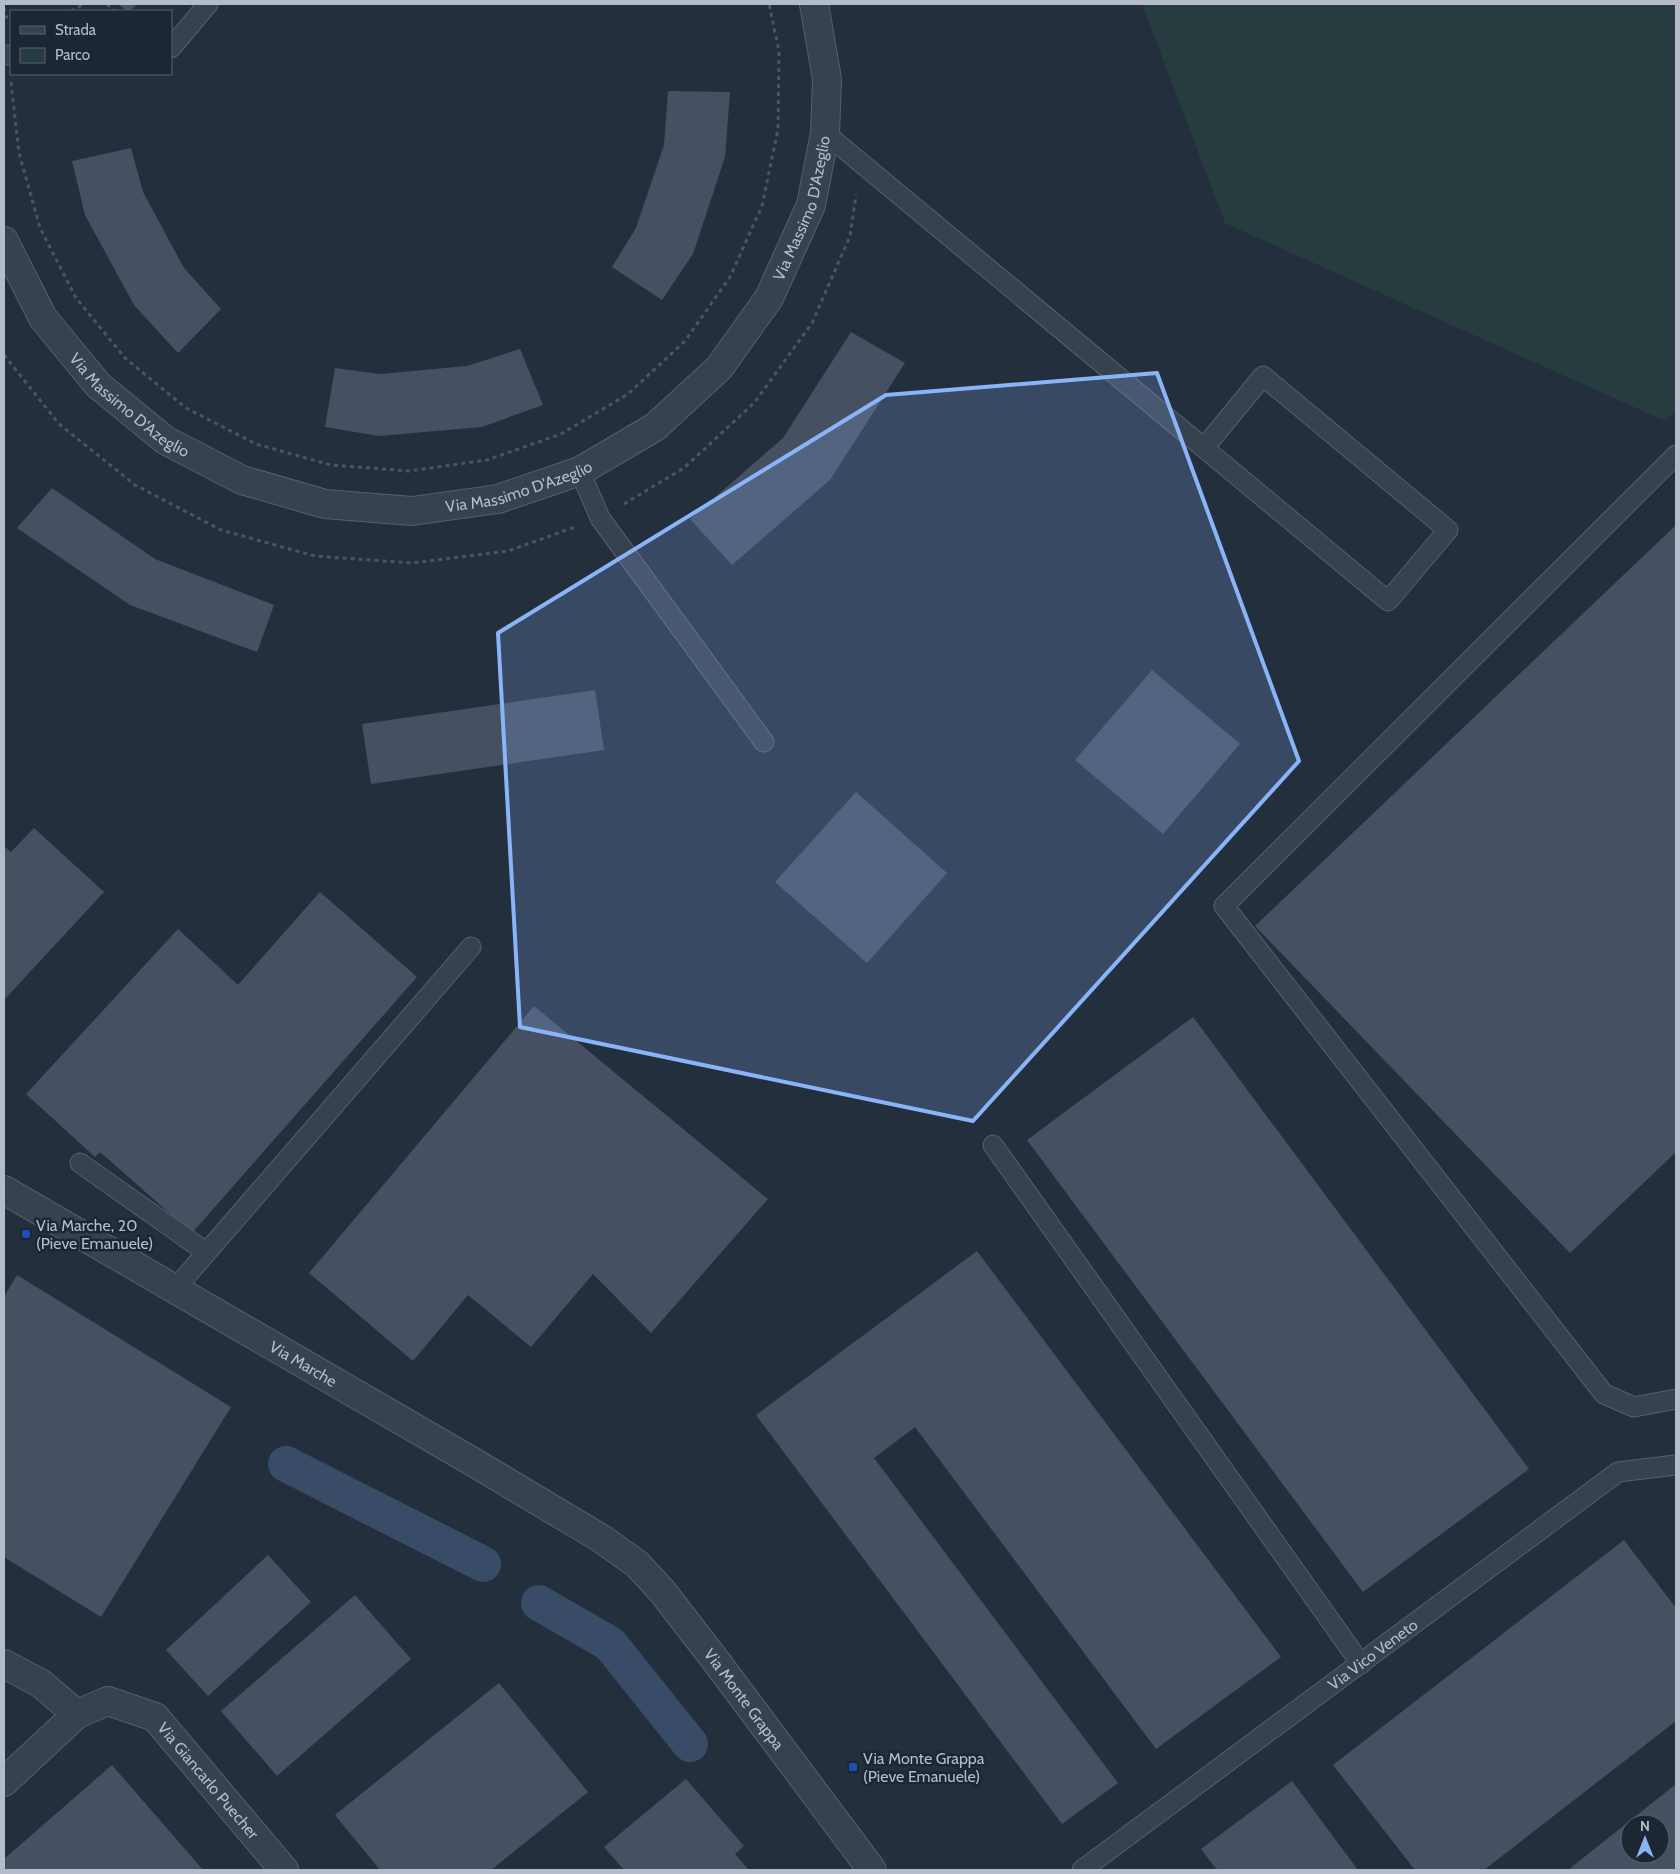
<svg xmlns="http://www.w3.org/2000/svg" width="1680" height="1874" viewBox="0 0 1680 1874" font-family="Cabin,sans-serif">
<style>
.green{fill:#263c3f}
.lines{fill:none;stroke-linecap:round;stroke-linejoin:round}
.canal{stroke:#394c67;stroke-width:36}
.building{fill:#455162;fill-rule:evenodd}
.lane-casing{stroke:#565f6c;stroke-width:21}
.street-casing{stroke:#565f6c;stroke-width:30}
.path{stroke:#44595c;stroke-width:3;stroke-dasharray:4 4;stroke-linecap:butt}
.lane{stroke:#38414e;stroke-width:19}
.street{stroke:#38414e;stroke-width:28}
.marked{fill:#8ab4f8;fill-opacity:0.2;stroke:#8ab4f8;stroke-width:4;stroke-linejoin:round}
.transit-dot{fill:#1a4fb4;stroke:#1d2633;stroke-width:2}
.labels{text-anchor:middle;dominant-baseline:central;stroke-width:5;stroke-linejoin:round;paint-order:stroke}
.street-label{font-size:16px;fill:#b4bcc9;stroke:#1d2633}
.poi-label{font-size:16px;fill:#b4bcc9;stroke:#1d2633;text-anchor:start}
</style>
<rect width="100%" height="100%" fill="#242f3e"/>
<path class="green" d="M1142 4H1676V410L1665 421 1225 223Z"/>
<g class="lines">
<g class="canal">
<path d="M286 1464 483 1564"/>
<path d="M539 1603 610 1644 690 1744"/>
</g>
</g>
<g class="building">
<path d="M118 4H137L130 11H127Z"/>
<path d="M668 91 730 92 725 157 693 254 662 300 612 267 636 228 664 145Z"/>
<path d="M131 148 143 192 184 268 221 309 178 353 134 305 85 215 72 161Z"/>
<path d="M851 332 905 363 830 480 732 565 690 519 783 438Z"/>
<path d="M520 349 543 405 482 427 379 436 325 427 335 368 380 374 467 366Z"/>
<path d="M52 488 155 559 274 605 257 652 130 605 17 528Z"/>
<path d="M1676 525V1152L1570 1253 1255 926Z"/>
<path d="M1152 670 1240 744 1163 834 1075 760Z"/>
<path d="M595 690 604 750 371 784 362 724Z"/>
<path d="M856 792 947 873 867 963 775 882Z"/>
<path d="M34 828 104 892 4 1000V846L11 852Z"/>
<path d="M320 892 417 977 192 1233 100 1152 95 1157 26 1094 178 929 238 985Z"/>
<path d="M534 1006 768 1199 651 1333 593 1274 531 1347 468 1295 413 1361 309 1273Z"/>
<path d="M1193 1017 1529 1469 1363 1592 1027 1140Z"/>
<path d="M977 1251 1281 1657 1156 1749 915 1427 874 1458 1118 1783 1062 1824 756 1415Z"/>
<path d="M17 1275 231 1407 101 1617 4 1557V1297Z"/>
<path d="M1624 1540 1676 1608V1721L1484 1870H1415L1333 1765Z"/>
<path d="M268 1555 311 1602 208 1696 166 1650Z"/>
<path d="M355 1595 411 1659 277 1776 221 1711Z"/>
<path d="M499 1683 588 1792 491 1870H380L335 1815Z"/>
<path d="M112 1765 203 1870H5L4 1859Z"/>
<path d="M686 1779 744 1846 735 1854 749 1870H624L604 1847Z"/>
<path d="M1292 1781 1358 1870H1217L1201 1849Z"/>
<path d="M1676 1784V1870H1568ZM1630 1824H1660V1854H1630Z"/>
</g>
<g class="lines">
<g class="lane-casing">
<g id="lane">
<path d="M171 48 208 4"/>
<path d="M4 55H11"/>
<path d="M825 133 1388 601 1448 530 1263 376 1204 448"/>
<path d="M1676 455 1224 906 1604 1394 1634 1407 1676 1399"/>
<path d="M580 471 600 518 764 742"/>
<path d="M993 1145 1361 1664"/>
<path d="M80 1163 206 1252"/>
<path d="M175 1289 471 947"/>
<path id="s1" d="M1082 1870 1618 1472 1676 1465"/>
</g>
</g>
<g class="street-casing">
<g id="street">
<path id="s2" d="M4 241 43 318 98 385 165 440 242 480 325 504 412 511 498 499 580 471 655 427 719 368 769 298 811 205 825 133 827 79 814 4"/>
<path id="s3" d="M4 1190 480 1466 602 1539 637 1564 662 1591 716 1661 872 1870"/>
<path d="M4 1664 40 1683 77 1714"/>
<path id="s4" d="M4 1782 77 1714 108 1701 155 1717 284 1870"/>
</g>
</g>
<g class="path">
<path d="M107 4 115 11"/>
<path d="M71 11 78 8 82 4"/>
<path d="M4 12 5 4"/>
<path d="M4 17H11"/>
<path d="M11 82 19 153 40 228 76 298 125 358 186 408 256 444 331 465 409 471 487 460 561 434 628 394 685 341 730 277 762 206 778 129 779 51 769 4"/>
<path d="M4 355 59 424 135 485 221 530 315 556 412 563 508 551 575 527"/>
<path d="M624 504 684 468 755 402 812 323 850 236 856 195"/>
</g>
<use href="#lane" class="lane"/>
<use href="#street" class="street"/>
</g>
<path class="marked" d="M1157 373 1299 761 973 1121 520 1027 498 633 886 395Z"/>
<g class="transit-dot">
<rect x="21" y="1229" width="10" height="10" rx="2.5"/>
<rect x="848" y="1762" width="10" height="10" rx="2.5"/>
</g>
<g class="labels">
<g class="street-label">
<text stroke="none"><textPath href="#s2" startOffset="1050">Via Massimo D'Azeglio</textPath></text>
<text stroke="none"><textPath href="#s2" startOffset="210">Via Massimo D'Azeglio</textPath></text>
<text stroke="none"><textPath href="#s2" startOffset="630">Via Massimo D'Azeglio</textPath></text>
<text stroke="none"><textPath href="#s3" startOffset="346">Via Marche</textPath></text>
<text stroke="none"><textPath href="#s1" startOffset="362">Via Vico Veneto</textPath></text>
<text stroke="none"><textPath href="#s3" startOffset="908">Via Monte Grappa</textPath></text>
<text stroke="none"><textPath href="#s4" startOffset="266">Via Giancarlo Puecher</textPath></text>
</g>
<g class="poi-label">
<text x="36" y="1225">Via Marche, 20<tspan x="36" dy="18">(Pieve Emanuele)</tspan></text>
<text x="863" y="1758">Via Monte Grappa<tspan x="863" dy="18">(Pieve Emanuele)</tspan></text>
</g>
</g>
<rect width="1680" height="1874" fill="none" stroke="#b4bcc9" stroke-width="10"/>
<rect x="10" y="10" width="162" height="65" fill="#1d2633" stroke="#59626f"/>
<rect x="20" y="26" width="25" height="8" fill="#38414e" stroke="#59626f"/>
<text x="55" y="35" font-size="15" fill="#b4bcc9">Strada</text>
<rect x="20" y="48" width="25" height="15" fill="#263c3f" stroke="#59626f"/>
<text x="55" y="60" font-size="15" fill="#b4bcc9">Parco</text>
<g transform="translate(1645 1839)"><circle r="24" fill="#1d2633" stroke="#59626f"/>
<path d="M0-4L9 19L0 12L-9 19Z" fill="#8ab4f8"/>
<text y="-8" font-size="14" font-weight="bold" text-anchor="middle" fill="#b4bcc9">N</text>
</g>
</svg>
